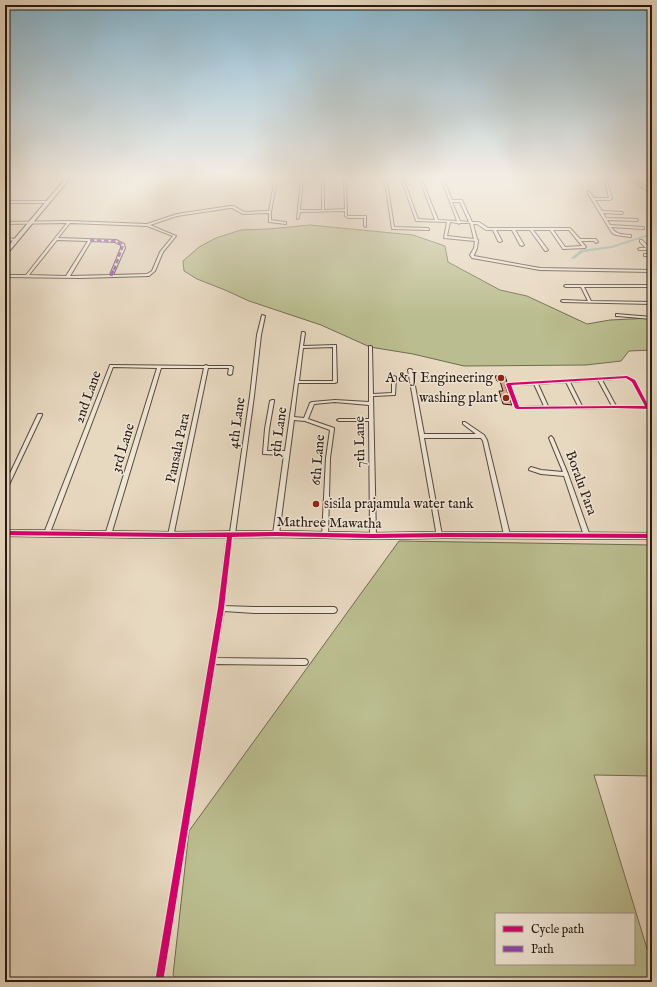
<svg xmlns="http://www.w3.org/2000/svg" width="657" height="987" viewBox="0 0 657 987" font-family="'IM FELL English',serif">
<style>
.green{fill:#babd8f;stroke:#716b50;fill-rule:evenodd}
.lines{fill:none;stroke-linecap:round;stroke-linejoin:round}
.canal{fill:#98bbad;fill-rule:evenodd}
.building{fill:#dba08c;stroke:#281910}
.street-casing{stroke:#58493c;stroke-width:2}
.secondary-casing{stroke:#281910;stroke-width:2}
.primary-casing{stroke:#281910;stroke-width:2}
.street{fill:#efe6d6;fill-rule:evenodd}
.secondary{fill:#efe6d6;fill-rule:evenodd}
.primary{fill:#e4bc80;fill-rule:evenodd}
.quiet-far1{stroke:#8e44ad;stroke-width:2.5;stroke-dasharray:4.5 2.5;stroke-linecap:butt}
.quiet{stroke:#8e44ad;stroke-width:3;stroke-dasharray:6 3;stroke-linecap:butt}
.cycleway-casing{stroke:#efe6d6;stroke-width:3}
.cycleway{fill:#d6006c;fill-rule:evenodd}
.poi-dot{fill:#8f2418;stroke:#efe6d6;stroke-width:1.5}
.labels{text-anchor:middle;dominant-baseline:central;stroke-width:3;stroke-linejoin:round;paint-order:stroke}
.poi-label{font-size:14px;fill:#281910;stroke:#efe6d6;text-anchor:end}
.street-label{font-size:14px;fill:#281910;stroke:#efe6d6}
</style>
<rect width="100%" height="100%" fill="#e7d8c0"/>
<filter id="stains"><feTurbulence type="fractalNoise" baseFrequency=".005" numOctaves="4"/><feColorMatrix values="0 0 0 0 .2 0 0 0 0 .09 0 0 0 0 .02 0 0 0 .5 -.17"/></filter>
<radialGradient id="worn" r=".72"><stop offset=".6" stop-color="#630" stop-opacity="0"/><stop offset="1" stop-color="#630" stop-opacity=".3"/></radialGradient>
<g class="green">
<path d="M310 225 413 235 445 246 448 262 500 290 527 296 587 324 610 320 652 318V350L629 351 621 361 586 365 464 366 413 354 370 347 321 325 249 301 225 290 197 279 184 271 183 261 199 247 216 238 241 230 268 229Z"/>
<path d="M399 541 652 545V776L594 775 652 965V980L334 978 331 982H179L173 975 189 831ZM496 914H634V964H496Z"/>
</g>
<g class="lines">
<path class="canal" d="M652 233V235L612 248 583 252 574 259 571 258 581 250 611 246Z"/>
</g>
<path class="building" d="M495 376H505L507 382 505 385 512 405 503 404 499 391H503L500 381H497Z"/>
<g class="lines">
<g class="street-casing">
<g id="street">
<path d="M275 178H277L271 212V220L285 222H286V224L269 222V213L243 214 232 208H230L177 216 150 225 176 236 163 252 155 271 149 276 80 278 5 277V275H26L67 223 5 224V222L69 221 147 224 177 214 230 206H234L244 212 269 211ZM70 223 147 226 173 236 160 252 152 271 147 274 113 275 125 248 124 244 116 240 58 238ZM57 240 88 241 66 276 29 275ZM91 241 115 242 121 245V248L110 275 70 276Z"/>
<path d="M301 178H303L300 210H322V178H324V210L345 209 344 178H346L347 216H366V227L364 226V218H348L345 216V211L300 212 299 218 297 219Z"/>
<path d="M381 178H383L388 188 394 227 428 228 429 229V230L392 229 386 188Z"/>
<path d="M401 178H403L418 219 435 220 419 178H421L438 220 457 221 441 178H443L452 200H462L472 222H479L488 228H570L580 239H596L598 242 596 243 594 241H581L586 247 585 248 564 249H563L550 230H533L548 250 546 251H545L530 230H515L524 245 522 246 520 245 512 230H496L502 241 500 242 498 241 493 230H486L477 224H473L477 239 478 240V241L477 248 474 255V256L540 268 652 270V272L540 270 472 258 470 255 474 248 475 241 444 238 447 222 416 221ZM452 202H460L469 222 460 221ZM450 222 458 223 459 224 460 223H470L474 239 447 236ZM553 230H569L582 246 565 247Z"/>
<path d="M604 178H606L612 198 610 200H595L602 211 622 212 623 213 622 214 603 213 606 218 637 219 638 220 637 221 607 220 610 225 643 227 644 228V229L611 227C616 235 622 234 631 235V237H630L616 235 612 233 587 192 589 191 594 198H609Z"/>
<path d="M5 201H48L49 202 48 203H5Z"/>
<path d="M5 238 16 239 17 240 16 241 5 240Z"/>
<path d="M640 240H642L652 250V253L648 250H639L638 249 640 248H646L640 242Z"/>
<rect x="644" y="254" width="8" height="2"/>
<path d="M565 285H652V287H584L591 301 652 302V304L563 302 561 301 562 300 588 301 581 287H566L564 286Z"/>
<path d="M616 314 652 317V319L617 316H616Z"/>
<path d="M262 315 265 316 261 335 254 396 235 534 232 536 224 606 254 607H334L336 608 337 610 336 612 334 613H254L224 611 216 658 305 659 307 660 308 662 307 664 305 665 215 664 163 982H155L218 608 227 534 230 532 250 396 257 335Z"/>
<path d="M302 332H304L305 333 303 346 336 345 337 382 335 383H298L294 417 304 418 310 403 312 402 335 400 369 402V346H371L372 347 373 394 392 393V377L394 376 396 377 395 395 373 396 376 536 375 538H371L370 536 369 421H339L337 420 339 419H369V405L335 402 314 404 308 419 334 428V429L330 458 328 536 327 538H323L322 536 326 458 330 430 305 421 294 420 279 534 278 536H274L273 534 284 455 263 454V453L265 429 270 401 272 400H274V401L269 429 267 451H285ZM333 347V381H299L303 348Z"/>
<path d="M110 365 204 366 206 365 208 366H231L233 367 232 374 230 375 228 374 229 368H208L173 537H169L168 535 204 368H161L111 535 110 537H106L105 535 157 368 113 367 50 533 49 535H45L44 533Z"/>
<path d="M409 369H411L412 370 424 434H476L463 424V422H465L484 435 487 440 510 535 509 537H505L504 535 483 441 481 438H424L442 535 441 537H437L408 370Z"/>
<path d="M627 376 635 380 649 407H652V409L615 408 581 409H517L515 408 506 384 508 383ZM626 378 632 382 645 406H616L602 380ZM598 380 612 406H582L570 382ZM566 382 578 406H548L538 384ZM534 384 544 406 519 407 511 385Z"/>
<path d="M38 414H42V415L7 489 5 491V484Z"/>
<path d="M551 436 553 438 568 474 590 536 589 538H585L584 536 564 476 541 474 529 470V469L531 467 541 470 563 472 549 438Z"/>
</g>
</g>
<g class="secondary-casing">
<g id="secondary">
<path d="M66 178H70L7 254H5V250Z"/>
<path d="M5 530 171 532 276 531 373 533 444 532 652 533V539L444 538 373 539 276 537 171 538 5 536Z"/>
</g>
</g>
<g class="primary-casing">
<path id="primary" d="M628 178H632L652 191V194Z"/>
</g>
<use href="#street" class="street"/>
<use href="#secondary" class="secondary"/>
<use href="#primary" class="primary"/>
<path class="quiet-far1" d="M90 240 116 241 123 245 114 270"/>
<path class="quiet" d="M111 276 114 269"/>
<g class="cycleway-casing">
<g id="cycleway">
<path d="M627 376 635 380 649 407H652V409L615 408 517 409 515 408 506 384 508 383ZM626 378 632 382 645 406H615L519 407 511 385Z"/>
<path d="M5 531 171 533 276 532 373 534 444 533 652 534V538L444 537 373 538 276 536 232 537 224 608 163 982H155L218 608 227 537H171L5 535Z"/>
</g>
</g>
<use href="#cycleway" class="cycleway"/>
</g>
<linearGradient id="sky" x2="0" y2="1"><stop stop-color="#88b7d0"/><stop offset="0.56" stop-color="#f4ede3"/><stop offset="1" stop-color="#f4ede3" stop-opacity="0"/></linearGradient>
<rect width="657" height="316" fill="url(#sky)"/>
<g class="poi-dot">
<circle cx="501" cy="378" r="4"/>
<circle cx="506" cy="398" r="4"/>
<circle cx="316" cy="504" r="4"/>
</g>
<g class="labels">
<g class="poi-label">
<text x="493" y="378">A &amp; J Engineering</text>
<text x="498" y="398">washing plant</text>
<text x="324" y="504" text-anchor="start">sisila prajamula water tank</text>
</g>
<g class="street-label">
<text transform="translate(88 397) rotate(-70)">2nd Lane</text>
<text transform="translate(237 423) rotate(-82)">4th Lane</text>
<text transform="translate(279 432) rotate(-82)">5th Lane</text>
<text transform="translate(360 442) rotate(-91)">7th Lane</text>
<text transform="translate(123 448) rotate(-73)">3rd Lane</text>
<text transform="translate(178 448) rotate(-78)">Pansala Para</text>
<text transform="translate(318 460) rotate(-85)">6th Lane</text>
<text transform="translate(581 483) rotate(70)">Boralu Para</text>
<text transform="translate(329 523) rotate(1)">Mathree Mawatha</text>
</g>
</g>
<rect width="657" height="987" fill="none" stroke="#e7d8c0" stroke-width="20"/>
<rect x="6" y="6" width="645" height="975" fill="none" stroke="#281910" stroke-width="2"/>
<rect x="10" y="10" width="637" height="967" fill="none" stroke="#281910"/>
<rect x="495" y="913" width="140" height="52" fill="#efe6d6" stroke="#9f9487"/>
<rect x="503" y="926" width="20" height="6" fill="#d6006c" stroke="#9f9487"/>
<text x="531" y="933" font-size="12" fill="#281910">Cycle path</text>
<rect x="503" y="946" width="20" height="6" fill="#8e44ad" stroke="#9f9487"/>
<text x="531" y="953" font-size="12" fill="#281910">Path</text>
<rect width="100%" height="100%" filter="url(#stains)"/>
<rect width="100%" height="100%" fill="url(#worn)"/>
</svg>
